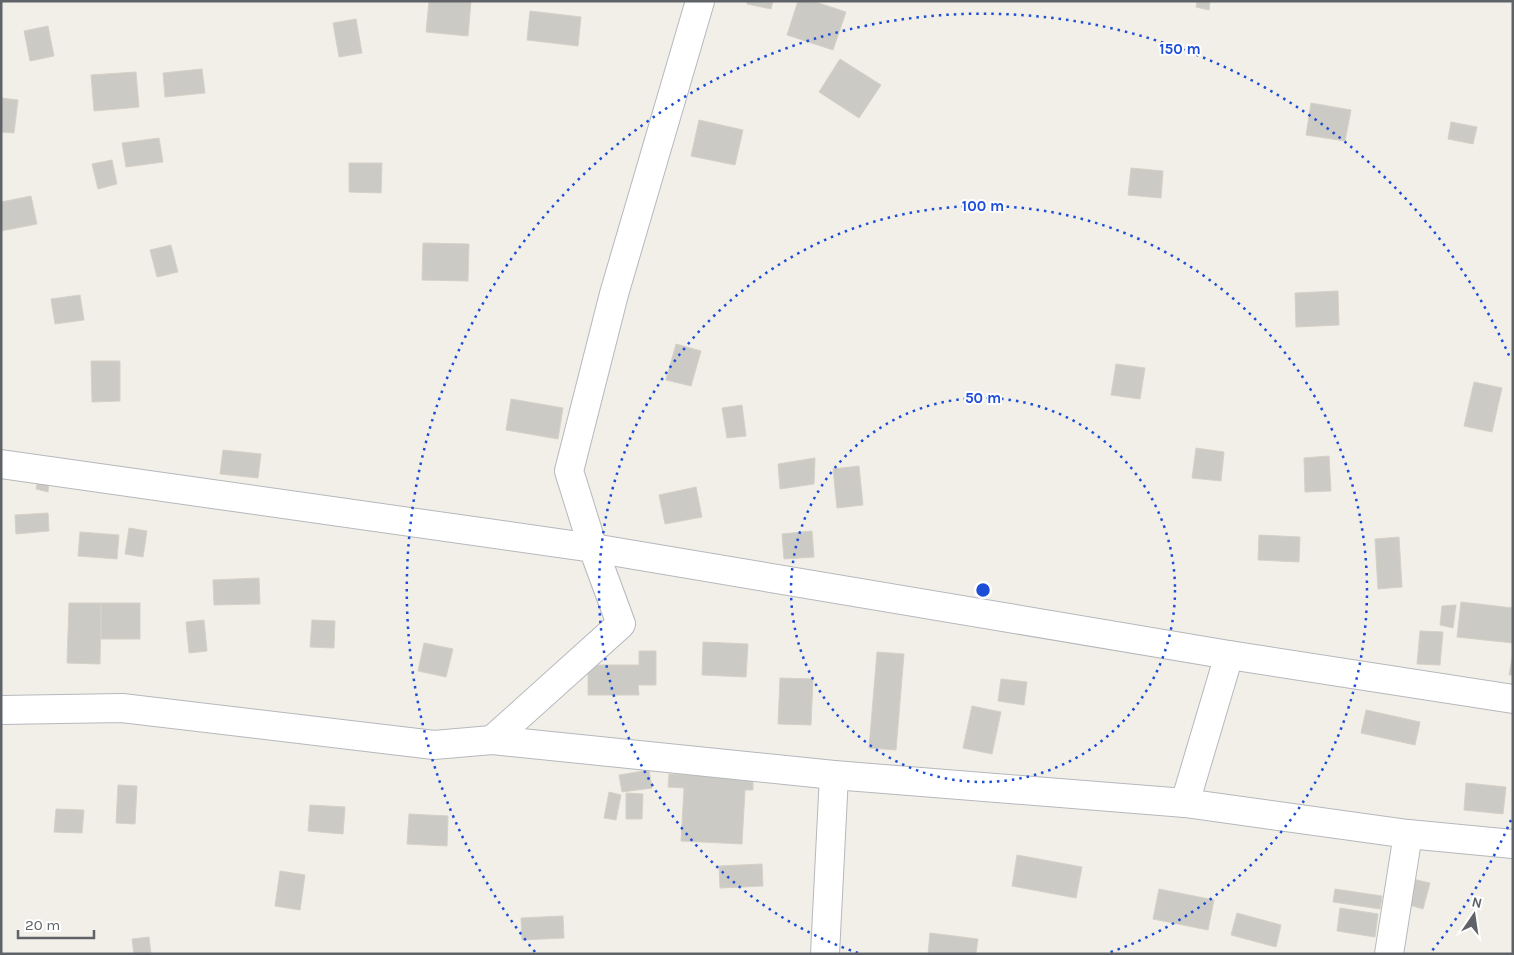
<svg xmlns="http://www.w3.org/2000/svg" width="1514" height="955" viewBox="0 0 1514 955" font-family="Karla,sans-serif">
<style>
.building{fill:#cccac5;stroke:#d6d1c6}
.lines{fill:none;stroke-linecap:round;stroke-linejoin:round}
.minor-casing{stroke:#b5b8bc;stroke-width:30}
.minor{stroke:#fff;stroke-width:28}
.ring{fill:none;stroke:#1d4ed8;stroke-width:2.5;stroke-dasharray:2.5 5}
.centre{fill:#1d4ed8;stroke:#fff;stroke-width:2.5}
.ring-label{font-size:15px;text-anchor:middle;font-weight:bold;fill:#1d4ed8;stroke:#fff;stroke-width:4;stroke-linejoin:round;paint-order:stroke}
</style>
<rect width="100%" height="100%" fill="#f1efe8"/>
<g class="building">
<path d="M429 1H471L468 36 426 32Z"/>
<path d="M747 1H773L771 9 747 4Z"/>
<path d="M798 1H813L846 12 833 50 787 35Z"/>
<path d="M1197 1H1210L1209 10 1196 7Z"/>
<path d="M530 11 581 17 578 46 527 40Z"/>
<path d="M356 19 362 53 339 57 333 23Z"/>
<path d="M48 26 54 56 30 61 24 31Z"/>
<path d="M840 59 881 85 859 118 819 92Z"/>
<path d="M202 69 205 93 165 97 163 73Z"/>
<path d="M136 72 139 107 94 111 91 75Z"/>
<path d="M1 98 18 100 14 133 1 132Z"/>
<path d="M1311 103 1351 110 1345 141 1306 135Z"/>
<path d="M699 120 743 130 735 165 691 156Z"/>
<path d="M1451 122 1477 127 1473 144 1448 139Z"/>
<path d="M159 138 163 162 126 167 122 143Z"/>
<path d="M112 160 117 184 98 189 92 164Z"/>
<path d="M349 163H382L381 193 349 192Z"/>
<path d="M1131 168 1163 171 1161 198 1128 195Z"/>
<path d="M31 196 37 224 1 231V202Z"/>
<path d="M423 243 469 244 468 281 422 280Z"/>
<path d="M171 245 178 272 157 277 150 250Z"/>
<path d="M1338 291 1339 325 1296 327 1295 293Z"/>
<path d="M80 295 84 320 55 324 51 299Z"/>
<path d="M676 344 701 351 691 386 666 380Z"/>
<path d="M91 361H120V401L92 402Z"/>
<path d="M1116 364 1145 368 1140 399 1111 395Z"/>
<path d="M1474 382 1502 388 1492 432 1464 426Z"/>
<path d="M511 399 563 408 558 439 506 430Z"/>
<path d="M742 405 746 436 727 438 722 408Z"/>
<path d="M1196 448 1224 452 1221 481 1192 478Z"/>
<path d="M223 450 261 454 258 478 220 474Z"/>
<path d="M1329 456 1331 491 1305 492 1304 458Z"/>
<path d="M815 458 814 484 780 489 778 464Z"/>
<path d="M859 466 863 505 837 508 833 469Z"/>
<path d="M38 479 49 482 48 492 36 489Z"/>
<path d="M696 487 702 517 665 524 659 495Z"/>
<path d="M48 513 49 531 16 534 15 515Z"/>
<path d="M129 528 147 531 143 557 125 554Z"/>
<path d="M812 531 814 557 784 559 782 534Z"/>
<path d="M80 532 119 535 117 559 78 556Z"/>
<path d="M1259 535 1300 537 1299 562 1258 560Z"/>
<path d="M1399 537 1402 587 1378 589 1375 539Z"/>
<path d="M259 578 260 604 214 605 213 580Z"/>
<path d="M1461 602 1513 608V643L1457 637Z"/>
<path d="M69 603H101L100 664 67 663Z"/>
<rect x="101" y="603" width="39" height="36"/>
<path d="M1456 605 1453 628 1440 625 1442 606Z"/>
<path d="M204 620 207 651 189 653 186 622Z"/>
<path d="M312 620 335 621 334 648 310 647Z"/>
<path d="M1420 631 1443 632 1440 665 1417 664Z"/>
<path d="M703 642 748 644 746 677 702 675Z"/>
<path d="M424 643 453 649 446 677 418 671Z"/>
<path d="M639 651H656V685H638L639 695H588V665H639Z"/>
<path d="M877 652 904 654 896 750 869 748Z"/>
<path d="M1513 653V675H1509Z"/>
<path d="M780 678 813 679 811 725 778 724Z"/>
<path d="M1001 679 1027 682 1024 705 998 701Z"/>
<path d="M972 706 1001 712 992 754 963 748Z"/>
<path d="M1366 710 1420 722 1415 745 1361 733Z"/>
<path d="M649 770 652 788 622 792 619 775Z"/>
<path d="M669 774 753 778V790H745L742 844 681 841 684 788 668 787Z"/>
<path d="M1466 783 1506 787 1503 814 1464 810Z"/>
<path d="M118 785 137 786 135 824 116 823Z"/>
<path d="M609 792 621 795 616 820 604 818Z"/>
<path d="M626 793 643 794 642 819H626Z"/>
<path d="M310 805 345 807 343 834 308 831Z"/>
<path d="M56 809 84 810 82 833 54 832Z"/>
<path d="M409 814 448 816 447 846 407 844Z"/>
<path d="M1017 855 1082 867 1076 898 1012 886Z"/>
<path d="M762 864 763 886 720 888 719 866Z"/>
<path d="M280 871 305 875 300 910 275 906Z"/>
<path d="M1413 879 1430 883 1423 909 1406 904Z"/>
<path d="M1159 889 1214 900 1208 930 1153 919Z"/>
<path d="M1335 889 1382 896 1380 909 1333 902Z"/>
<path d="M1340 908 1378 914 1375 937 1337 931Z"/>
<path d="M1237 913 1281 925 1276 947 1231 935Z"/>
<path d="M563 916 564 938 522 940 521 918Z"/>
<path d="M930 933 978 939 976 954H928Z"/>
<path d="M149 937 151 954H134L132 939Z"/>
</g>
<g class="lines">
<g class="minor-casing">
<g id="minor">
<path d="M1 464 593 548 1229 655 1513 699"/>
<path d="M1 710 122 708 434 745 492 740 834 775 1185 803 1229 655"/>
<path d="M492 740 621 624 593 548 569 471 614 294 700 1"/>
<path d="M1185 803 1408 834 1389 954"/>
<path d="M1408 834 1513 844"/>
<path d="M825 954 834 775"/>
</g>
</g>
<use href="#minor" class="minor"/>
</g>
<g class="ring">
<circle cx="983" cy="590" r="192"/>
<path d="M858 953A384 384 0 1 1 1108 953"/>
<path d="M1511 820A576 576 0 0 1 1431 952M535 952A576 576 0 1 1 1511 360"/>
</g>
<circle cx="983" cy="590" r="8" class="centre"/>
<g class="ring-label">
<text x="1180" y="54">150 m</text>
<text x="983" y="211">100 m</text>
<text x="983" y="403">50 m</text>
</g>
<rect width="1514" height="955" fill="none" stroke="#5f6368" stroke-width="5"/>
<g transform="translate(1474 915) rotate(13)" stroke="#ffffff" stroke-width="4" paint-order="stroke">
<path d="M0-4L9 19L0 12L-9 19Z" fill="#5f6368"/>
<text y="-8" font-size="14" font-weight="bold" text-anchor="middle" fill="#5f6368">N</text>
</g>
<path d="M18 930v8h76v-8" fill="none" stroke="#5f6368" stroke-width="2.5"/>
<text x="25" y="930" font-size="15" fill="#5f6368" stroke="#ffffff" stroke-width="4" paint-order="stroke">20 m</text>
</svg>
